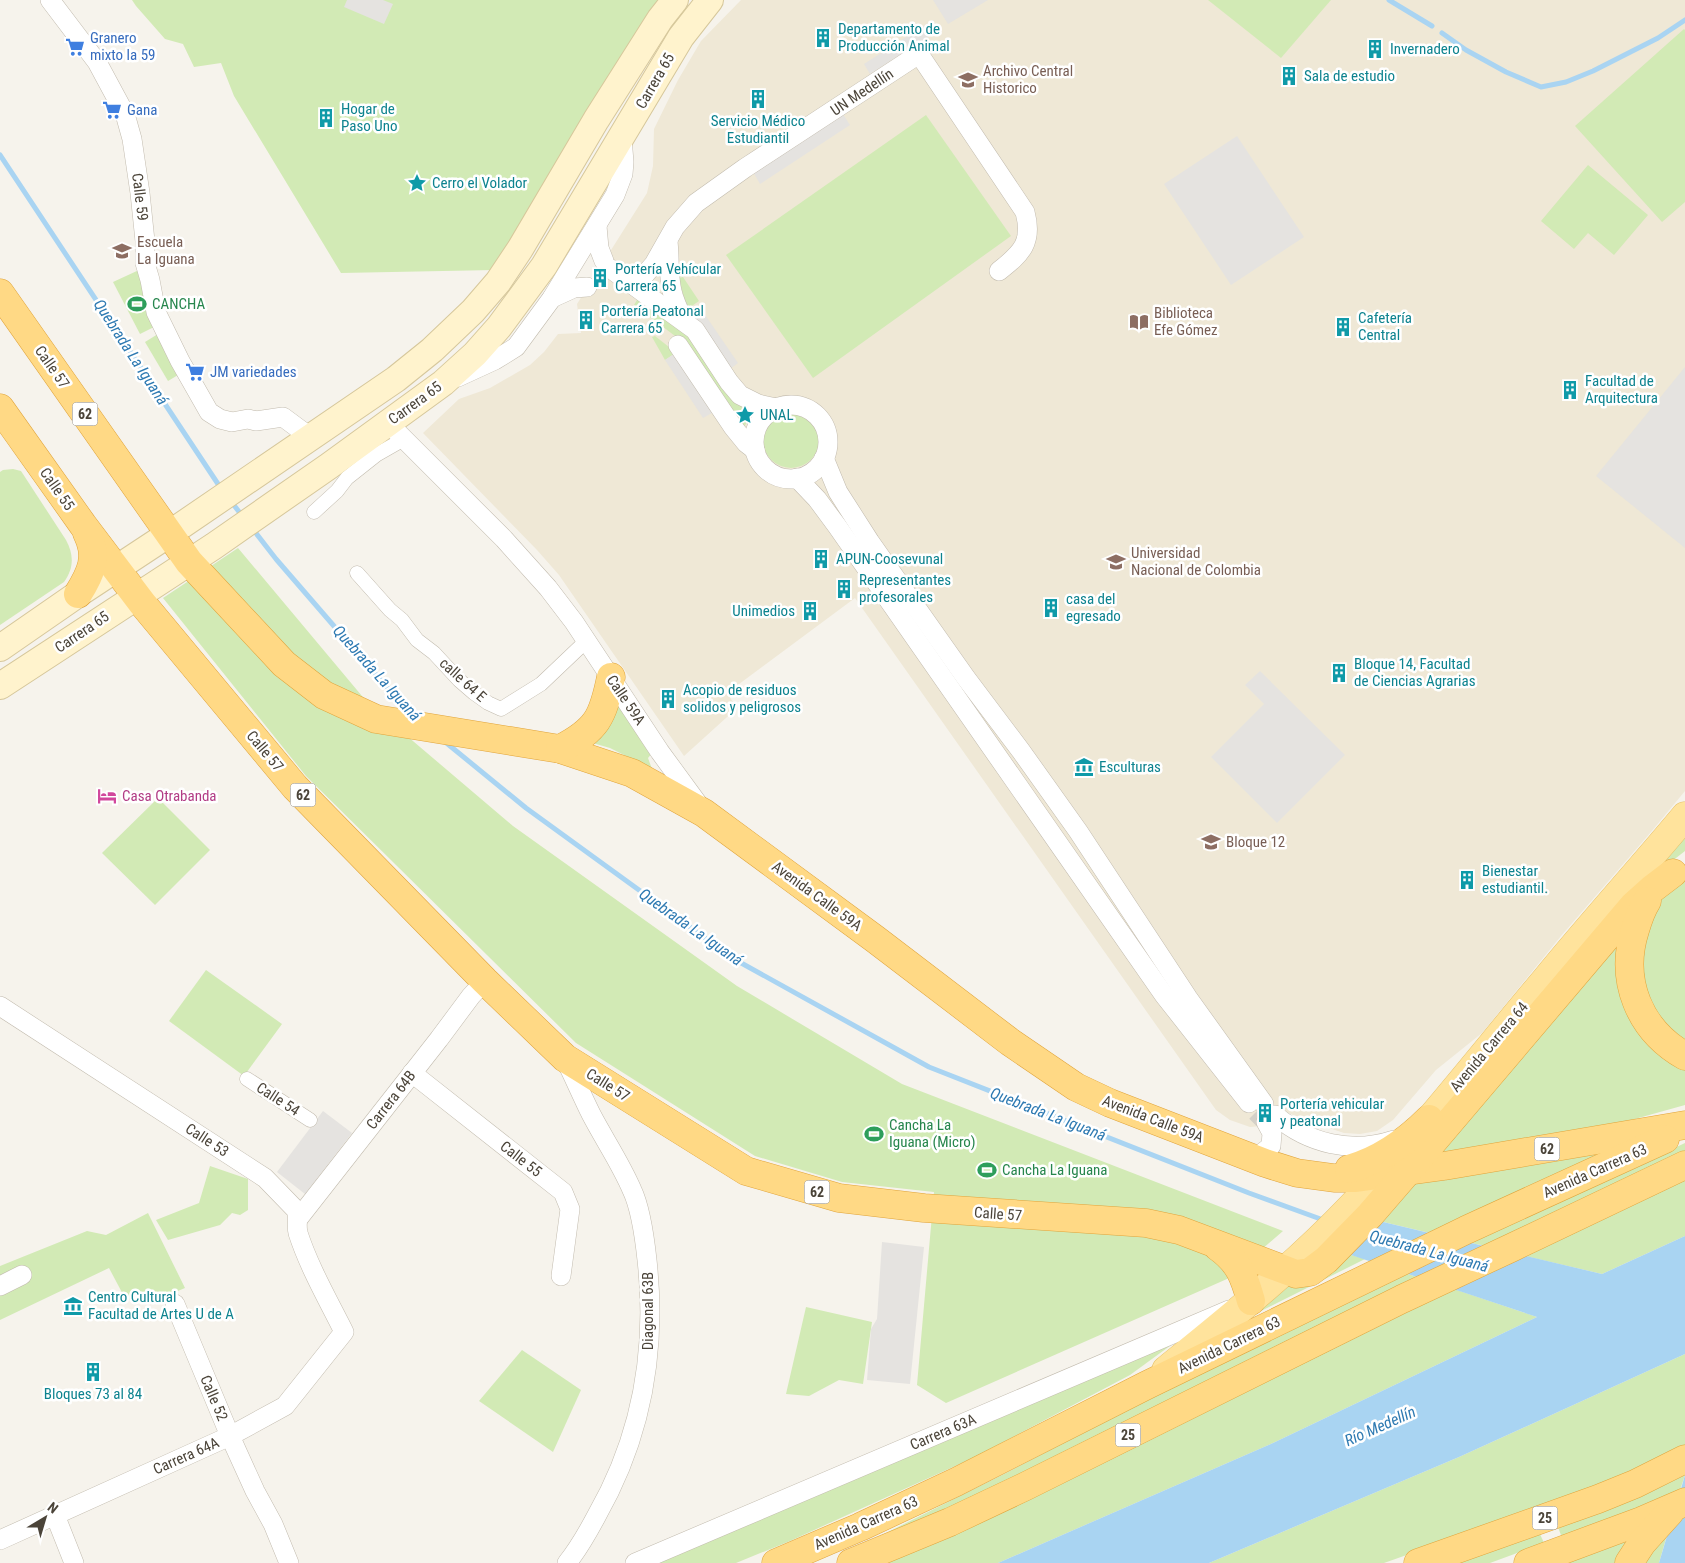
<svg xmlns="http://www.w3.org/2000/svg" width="1685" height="1563" viewBox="0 0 1685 1563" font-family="'Roboto Condensed',sans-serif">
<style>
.education{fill:#efe8d6}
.green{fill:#d2eab5}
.parking{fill:#e5e3e0}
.water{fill:#a9d4f2}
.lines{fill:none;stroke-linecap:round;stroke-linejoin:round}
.stream{stroke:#a9d4f2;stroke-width:5}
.minor-tunnel{stroke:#d4d0c8;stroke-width:19;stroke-dasharray:19 9;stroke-linecap:butt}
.pedestrian-casing{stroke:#c2bbae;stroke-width:15}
.minor-casing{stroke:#c2bbae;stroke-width:20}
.secondary-casing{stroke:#d6c79b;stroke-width:28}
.primary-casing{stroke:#e6c16a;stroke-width:29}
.trunk-casing{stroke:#e0a43c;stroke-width:29}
.pedestrian{stroke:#fff;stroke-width:14}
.minor{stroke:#fff;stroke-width:19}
.secondary{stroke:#fff3cd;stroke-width:26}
.primary{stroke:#ffe39c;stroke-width:28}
.trunk{stroke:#ffd985;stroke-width:28}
.labels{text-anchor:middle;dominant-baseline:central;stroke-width:5;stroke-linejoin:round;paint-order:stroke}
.shield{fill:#fff;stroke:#817c74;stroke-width:1}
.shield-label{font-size:14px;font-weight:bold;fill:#4b4439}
.culture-label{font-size:15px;fill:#0d838f;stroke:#fff;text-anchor:start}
.shop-label{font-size:15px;fill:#366cbe;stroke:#fff;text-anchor:start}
.education-label{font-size:15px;fill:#785e54;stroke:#fff;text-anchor:start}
.street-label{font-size:15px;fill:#4b4439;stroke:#fff}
.leisure-label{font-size:15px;fill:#27864d;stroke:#fff;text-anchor:start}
.hotel-label{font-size:15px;fill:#b23c85;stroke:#fff;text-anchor:start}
.water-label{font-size:16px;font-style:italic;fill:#2e7ab2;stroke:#fff}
</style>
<rect width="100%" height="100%" fill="#f6f3ec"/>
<path class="education" d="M741 0H1685V791L1651 832 1561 936 1482 1033 1436 1070 1393 1120 1377 1131 1360 1134 1344 1133 1320 1125 1280 1110 1262 1126 1250 1127 1230 1120 1216 1110 855 598 727 693 737 708 684 756 559 575 537 550 423 433 459 399 490 388 530 365 544 352 558 334 581 333 577 304 647 193 653 166 654 129 678 80 701 41Z"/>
<g class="green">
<path d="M132 0H659L494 270 341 273 234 96 221 63 194 67 183 44 165 39 136 6Z"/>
<path d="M1208 0H1331L1281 58Z"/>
<path d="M1684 29 1685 30V202L1662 222 1575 126Z"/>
<path d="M926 115 1011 236 813 378 726 255Z"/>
<path d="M1588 165 1648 215 1614 255 1588 233 1574 249 1541 221Z"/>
<path d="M139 270 158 325 140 334 113 282Z"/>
<path d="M683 277 699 301 689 308 684 299 679 278Z"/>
<path d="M640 295 693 333 753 407 744 428 683 342 634 305Z"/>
<path d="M158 334 183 372 168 381 145 342Z"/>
<path d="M655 336 669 347 674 354 665 360 652 337Z"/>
<circle cx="791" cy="440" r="28"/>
<path d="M13 469 21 471 66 540C74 555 74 568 64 582L0 625V472L3 470Z"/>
<path d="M238 548 367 702 513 826 737 986 902 1084 1283 1231 1227 1279 946 1403 917 1385 934 1192 842 1182 755 1156 576 1043 306 776 163 598Z"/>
<path d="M615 699 654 751 648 758 652 769 610 748 589 742Z"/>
<path d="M158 798 210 850 155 905 102 853Z"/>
<path d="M1685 829V851L1626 897Z"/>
<path d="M1685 876V1045L1657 1016 1642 984 1641 940 1653 906Z"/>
<path d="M1623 934 1618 968 1685 1064V1105L1617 1124 1437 1155Z"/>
<path d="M206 970 282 1024 244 1076 169 1021Z"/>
<path d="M1625 1142 1430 1233 1379 1221 1419 1180Z"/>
<path d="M1685 1143V1154L1486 1246 1471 1243Z"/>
<path d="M210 1166 248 1179V1210L240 1215 232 1213 220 1225 168 1240 156 1220 199 1203Z"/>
<path d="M1685 1178V1236L1602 1274 1525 1256Z"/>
<path d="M148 1213 185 1288 166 1296 126 1300 109 1268 0 1320V1266L87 1231 106 1235Z"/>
<path d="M1348 1254 1365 1259 1241 1321 1287 1278Z"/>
<path d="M1405 1273 1417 1277 1011 1480 856 1548 1008 1472 1129 1409Z"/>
<path d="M1454 1289 1537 1317 1273 1443 998 1563H870L1105 1458Z"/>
<path d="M806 1307 872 1322 863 1384 839 1380 809 1396 786 1394Z"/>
<path d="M1189 1332 1130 1375 975 1457 790 1541 736 1563H652Z"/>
<path d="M522 1350 581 1390 553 1452 479 1401Z"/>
<path d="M1685 1354V1448L1605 1482 1486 1527 1384 1563H1209L1459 1457Z"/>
<path d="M1685 1475 1680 1490 1562 1538 1558 1527Z"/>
<path d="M1669 1528 1659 1563H1639Z"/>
<path d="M1540 1534 1544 1543 1490 1563H1458Z"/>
<path d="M1630 1535 1615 1563H1560Z"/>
</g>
<g class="parking">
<path d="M347 0H383L393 4 384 24 344 7Z"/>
<path d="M933 0H988L948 24Z"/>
<path d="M933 20 939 30 870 74 864 64Z"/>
<path d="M841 111 850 125 760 184 752 170Z"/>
<path d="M1237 136 1304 237 1231 285 1164 184Z"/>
<path d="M699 306 738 363 730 369 691 311Z"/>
<path d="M674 354 712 413 703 418 665 360Z"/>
<path d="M1685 367V548L1596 476Z"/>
<path d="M1260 671 1345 755 1277 823 1211 757 1264 704 1245 685Z"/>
<path d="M323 1111 352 1133 305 1194 277 1172Z"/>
<path d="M882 1242 924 1247 910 1384 867 1380 871 1329 877 1319Z"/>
</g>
<g class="water">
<path d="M1379 1221 1602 1274 1685 1236V1354L1459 1457 1209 1563H998L1273 1443 1537 1317 1348 1254Z"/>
<path d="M1685 1475V1563H1659Z"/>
</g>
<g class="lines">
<g class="stream">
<path d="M1389 0 1432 26"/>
<path d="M1442 33 1466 50 1506 72 1541 87 1566 82 1593 71 1658 38 1685 20"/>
<path d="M0 155 222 490"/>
<path d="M230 500 243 517"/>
<path d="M252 528 276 559 410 714"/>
<path d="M444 741 526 808 734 959 929 1067 1249 1193 1326 1221"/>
</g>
<path class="minor-tunnel" d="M1256 1112 1266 1122"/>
<g class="pedestrian-casing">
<g id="pedestrian">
<path d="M314 512 337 491 347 478 376 455 397 443"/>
<path d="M357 573 390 610 402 620 417 640 434 653 459 680 474 693 488 703 501 709 541 684 581 646"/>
<path d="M247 1079 310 1120"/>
</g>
</g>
<g class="minor-casing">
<g id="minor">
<path d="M50 0 97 62 125 114 132 139 140 193 145 241V263L150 280 156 312 180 361 209 412 220 419 232 422 248 419 256 421 283 417 310 437"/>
<path d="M597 226 599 248 604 261"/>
<path d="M668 242C670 258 668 275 672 291 674 301 679 311 684 321"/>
<path d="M611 269 695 330 729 382 740 395 758 404 776 408"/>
<path d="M635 286 654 264 675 227 696 203 745 168 919 54 1025 212C1033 242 1022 253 999 271"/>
<path d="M552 298 574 288 587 287"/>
<path d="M678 345 733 427 746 443 755 450"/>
<path d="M458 377 495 360 516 347 552 298 615 195 623 174 624 162 622 138"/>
<circle cx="791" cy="442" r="37"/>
<path d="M388 423 504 539 548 588 574 622 660 752 701 808"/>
<path d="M824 458 838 492 870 542 966 678 1021 751 1078 831 1188 998 1264 1104"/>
<path d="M797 478 817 499 837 526 1164 995 1249 1103"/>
<path d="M0 1006 265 1178 296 1210C299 1217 296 1225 298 1233 309 1267 328 1300 344 1332L285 1406 230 1436 0 1540"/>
<path d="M565 1059C574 1077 582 1096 591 1114 604 1139 621 1164 632 1190 640 1207 645 1241 647 1260 657 1351 642 1436 597 1515 588 1532 579 1548 567 1563"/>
<path d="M412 1073 563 1192 570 1209 561 1276"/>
<path d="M1275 1115C1308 1144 1352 1154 1394 1140"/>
<path d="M1246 1155 1261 1154 1271 1146 1272 1133 1266 1122"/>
<path d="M298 1219 439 1039 471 996 485 981"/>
<path d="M0 1286 22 1275"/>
<path d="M175 1304 230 1436 255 1491 273 1524 289 1563"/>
<path d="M55 1515 74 1563"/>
<path d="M635 1563 1229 1310"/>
</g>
</g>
<g class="secondary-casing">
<g id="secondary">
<path d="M0 648 78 594 169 534 396 379 432 350 473 311 498 282 520 249 596 120 660 19 675 0"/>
<path d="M0 686 214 546 329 466 443 383 475 354 499 327 544 266 681 37 710 0"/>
</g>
</g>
<g class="primary-casing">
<path id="primary" d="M1166 1370C1230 1318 1295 1266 1352 1206 1421 1134 1482 1055 1546 979 1591 924 1639 871 1685 816"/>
</g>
<g class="trunk-casing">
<g id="trunk">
<path d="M0 293 189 562 284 664 324 695 376 719 560 749 632 773 704 813 875 939 1010 1042 1076 1087 1110 1103 1265 1163 1297 1173 1334 1178H1356L1444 1166 1685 1125"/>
<path d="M0 408 83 525 142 603 295 787 485 981 565 1058 746 1171 839 1198 924 1208 1146 1223 1179 1230 1296 1274 1310 1272 1326 1260 1370 1215 1408 1171 1633 906 1652 889 1673 873"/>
<path d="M78 594C91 573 99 557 87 533"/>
<path d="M560 749C597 730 603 717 611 677"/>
<path d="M1647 901C1641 910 1638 920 1635 930 1619 980 1639 1030 1685 1056"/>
<path d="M1349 1169C1381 1160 1406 1142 1429 1119"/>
<path d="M1218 1247C1239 1262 1244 1276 1251 1301"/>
<path d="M776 1563 860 1527 956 1482 1147 1385 1466 1230 1665 1139"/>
<path d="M851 1563 950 1522 1024 1487 1402 1299 1513 1247 1685 1165"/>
<path d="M1418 1563 1598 1499 1635 1484 1685 1459"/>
<path d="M1528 1563 1641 1521 1685 1502"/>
<path d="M1629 1563 1642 1543 1670 1512"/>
</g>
</g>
<use href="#pedestrian" class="pedestrian"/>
<use href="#minor" class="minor"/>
<use href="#secondary" class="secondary"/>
<use href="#primary" class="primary"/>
<use href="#trunk" class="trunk"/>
</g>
<defs>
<g id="building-bare" transform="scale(1.5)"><path d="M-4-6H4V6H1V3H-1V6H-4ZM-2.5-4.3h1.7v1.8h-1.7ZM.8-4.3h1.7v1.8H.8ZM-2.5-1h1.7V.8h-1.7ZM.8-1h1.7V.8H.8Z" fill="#0f9aa8" stroke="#fff" stroke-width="2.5" paint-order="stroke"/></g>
<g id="supermarket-bare" transform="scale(1.5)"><path d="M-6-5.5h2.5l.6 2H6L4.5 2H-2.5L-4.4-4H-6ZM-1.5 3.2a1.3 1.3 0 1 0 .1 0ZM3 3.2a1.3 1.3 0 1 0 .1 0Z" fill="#3f7fe0" stroke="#fff" stroke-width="2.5" paint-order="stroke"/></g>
<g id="university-bare" transform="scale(1.5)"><path d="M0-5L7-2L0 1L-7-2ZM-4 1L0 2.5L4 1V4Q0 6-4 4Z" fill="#8d6e63" stroke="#fff" stroke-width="2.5" paint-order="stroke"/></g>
<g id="sight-bare" transform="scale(1.5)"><path d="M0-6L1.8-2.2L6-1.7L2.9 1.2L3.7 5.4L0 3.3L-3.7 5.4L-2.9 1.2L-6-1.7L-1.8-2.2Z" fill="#0f9aa8" stroke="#fff" stroke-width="2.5" paint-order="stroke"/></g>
<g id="school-bare" transform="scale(1.5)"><path d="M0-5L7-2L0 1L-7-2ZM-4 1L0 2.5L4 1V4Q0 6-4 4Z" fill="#8d6e63" stroke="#fff" stroke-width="2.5" paint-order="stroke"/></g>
<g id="stadium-bare" transform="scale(1.5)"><path d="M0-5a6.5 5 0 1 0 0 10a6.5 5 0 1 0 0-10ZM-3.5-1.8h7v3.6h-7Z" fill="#2e9e5b" stroke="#fff" stroke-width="2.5" paint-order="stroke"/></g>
<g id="library-bare" transform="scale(1.5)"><path d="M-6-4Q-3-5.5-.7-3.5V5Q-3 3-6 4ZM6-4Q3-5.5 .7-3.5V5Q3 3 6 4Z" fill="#8d6e63" stroke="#fff" stroke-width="2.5" paint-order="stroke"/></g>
<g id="museum-bare" transform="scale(1.5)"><path d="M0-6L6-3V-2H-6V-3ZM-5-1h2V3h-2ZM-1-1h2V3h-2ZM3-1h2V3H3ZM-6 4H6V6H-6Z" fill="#0f9aa8" stroke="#fff" stroke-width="2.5" paint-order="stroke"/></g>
<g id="hotel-bare" transform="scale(1.5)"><path d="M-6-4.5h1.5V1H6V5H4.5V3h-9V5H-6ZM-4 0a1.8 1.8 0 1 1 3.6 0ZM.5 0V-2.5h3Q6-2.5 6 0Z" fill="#d1479c" stroke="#fff" stroke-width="2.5" paint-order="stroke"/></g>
</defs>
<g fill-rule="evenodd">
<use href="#building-bare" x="823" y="38"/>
<use href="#supermarket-bare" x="75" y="47"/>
<use href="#building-bare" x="1375" y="49"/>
<use href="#building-bare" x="1289" y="76"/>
<use href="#university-bare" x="968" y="80"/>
<use href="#building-bare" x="758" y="99"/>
<use href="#supermarket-bare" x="112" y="110"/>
<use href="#building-bare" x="326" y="118"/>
<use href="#sight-bare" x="417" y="183"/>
<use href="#school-bare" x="122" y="251"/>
<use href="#building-bare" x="600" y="278"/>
<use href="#stadium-bare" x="137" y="304"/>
<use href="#building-bare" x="586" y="320"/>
<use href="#library-bare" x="1139" y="322"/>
<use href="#building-bare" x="1343" y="327"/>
<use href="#supermarket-bare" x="195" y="372"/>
<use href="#building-bare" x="1570" y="390"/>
<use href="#sight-bare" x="745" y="415"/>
<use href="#building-bare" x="821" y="559"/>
<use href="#university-bare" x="1116" y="562"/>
<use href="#building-bare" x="844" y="589"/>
<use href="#building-bare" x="1051" y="608"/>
<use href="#building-bare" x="810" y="611"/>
<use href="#building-bare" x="1339" y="673"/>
<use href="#building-bare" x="668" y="699"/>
<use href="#museum-bare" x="1084" y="767"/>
<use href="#hotel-bare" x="107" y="796"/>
<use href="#university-bare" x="1211" y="842"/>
<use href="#building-bare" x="1467" y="880"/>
<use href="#building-bare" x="1265" y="1113"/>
<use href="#stadium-bare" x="874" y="1134"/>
<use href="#stadium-bare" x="987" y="1170"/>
<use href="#museum-bare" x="73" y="1306"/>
<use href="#building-bare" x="93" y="1372"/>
</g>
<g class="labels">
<g class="shield">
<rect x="72.5" y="402.5" width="25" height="23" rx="4"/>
<rect x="290.5" y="783.5" width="25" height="23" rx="4"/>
<rect x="1534.5" y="1137.5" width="25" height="23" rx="4"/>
<rect x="804.5" y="1180.5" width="25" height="23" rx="4"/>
<rect x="1115.5" y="1423.5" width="25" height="23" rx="4"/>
<rect x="1532.5" y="1506.5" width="25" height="23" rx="4"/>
</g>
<g class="shield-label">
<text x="85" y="414">62</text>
<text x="303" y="795">62</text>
<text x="1547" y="1149">62</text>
<text x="817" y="1192">62</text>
<text x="1128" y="1435">25</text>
<text x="1545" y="1518">25</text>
</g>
<g class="culture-label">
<text x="838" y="29">Departamento de<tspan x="838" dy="17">Producción Animal</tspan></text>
<text x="1390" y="49">Invernadero</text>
<text x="1304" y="76">Sala de estudio</text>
<text x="341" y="109">Hogar de<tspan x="341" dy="17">Paso Uno</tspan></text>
<text x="758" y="121" text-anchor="middle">Servicio Médico<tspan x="758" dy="17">Estudiantil</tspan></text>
<text x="432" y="183">Cerro el Volador</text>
<text x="615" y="269">Portería Vehícular<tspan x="615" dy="17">Carrera 65</tspan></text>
<text x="601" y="311">Portería Peatonal<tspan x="601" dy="17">Carrera 65</tspan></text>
<text x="1358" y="318">Cafetería<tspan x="1358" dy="17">Central</tspan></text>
<text x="1585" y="381">Facultad de<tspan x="1585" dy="17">Arquitectura</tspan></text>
<text x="760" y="415">UNAL</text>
<text x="836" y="559">APUN-Coosevunal</text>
<text x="859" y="580">Representantes<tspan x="859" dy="17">profesorales</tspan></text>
<text x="1066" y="599">casa del<tspan x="1066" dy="17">egresado</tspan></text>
<text x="795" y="611" text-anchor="end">Unimedios</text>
<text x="1354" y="664">Bloque 14, Facultad<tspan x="1354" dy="17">de Ciencias Agrarias</tspan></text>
<text x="683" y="690">Acopio de residuos<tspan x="683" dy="17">solidos y peligrosos</tspan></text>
<text x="1099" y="767">Esculturas</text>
<text x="1482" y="871">Bienestar<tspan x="1482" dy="17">estudiantil.</tspan></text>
<text x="1280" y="1104">Portería vehicular<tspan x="1280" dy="17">y peatonal</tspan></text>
<text x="88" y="1297">Centro Cultural<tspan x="88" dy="17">Facultad de Artes U de A</tspan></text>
<text x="93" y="1394" text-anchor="middle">Bloques 73 al 84</text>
</g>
<g class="shop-label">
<text x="90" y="38">Granero<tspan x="90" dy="17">mixto la 59</tspan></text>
<text x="127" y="110">Gana</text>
<text x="210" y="372">JM variedades</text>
</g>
<g class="education-label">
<text x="983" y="71">Archivo Central<tspan x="983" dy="17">Historico</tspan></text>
<text x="137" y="242">Escuela<tspan x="137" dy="17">La Iguana</tspan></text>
<text x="1154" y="313">Biblioteca<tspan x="1154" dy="17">Efe Gómez</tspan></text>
<text x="1131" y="553">Universidad<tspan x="1131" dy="17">Nacional de Colombia</tspan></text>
<text x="1226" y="842">Bloque 12</text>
</g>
<g class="street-label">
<text transform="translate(655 81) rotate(-60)">Carrera 65</text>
<text transform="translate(862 92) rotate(-34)">UN Medellín</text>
<text transform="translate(140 197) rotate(83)">Calle 59</text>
<text transform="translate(52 367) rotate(55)">Calle 57</text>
<text transform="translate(415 403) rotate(-36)">Carrera 65</text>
<text transform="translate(57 489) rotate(55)">Calle 55</text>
<text transform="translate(82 632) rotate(-34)">Carrera 65</text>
<text transform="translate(463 680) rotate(42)">calle 64 E</text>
<text transform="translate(626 700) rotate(56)">Calle 59A</text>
<text transform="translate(265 751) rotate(50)">Calle 57</text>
<text transform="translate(817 896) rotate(36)">Avenida Calle 59A</text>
<text transform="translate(1489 1047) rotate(-50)">Avenida Carrera 64</text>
<text transform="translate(608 1085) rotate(32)">Calle 57</text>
<text transform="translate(278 1099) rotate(33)">Calle 54</text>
<text transform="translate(391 1100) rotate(-52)">Carrera 64B</text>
<text transform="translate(1153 1119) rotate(21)">Avenida Calle 59A</text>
<text transform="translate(207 1140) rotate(33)">Calle 53</text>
<text transform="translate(521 1159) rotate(38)">Calle 55</text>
<text transform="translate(1595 1171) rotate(-24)">Avenida Carrera 63</text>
<text transform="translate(998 1214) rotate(4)">Calle 57</text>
<text transform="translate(648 1311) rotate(-90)">Diagonal 63B</text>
<text transform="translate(1229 1345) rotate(-26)">Avenida Carrera 63</text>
<text transform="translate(214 1398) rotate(67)">Calle 52</text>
<text transform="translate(943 1432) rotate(-23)">Carrera 63A</text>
<text transform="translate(186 1456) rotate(-24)">Carrera 64A</text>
<text transform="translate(866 1523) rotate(-24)">Avenida Carrera 63</text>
</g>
<g class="leisure-label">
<text x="152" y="304">CANCHA</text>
<text x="889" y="1125">Cancha La<tspan x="889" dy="17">Iguana (Micro)</tspan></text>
<text x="1002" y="1170">Cancha La Iguana</text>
</g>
<g class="hotel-label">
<text x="122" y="796">Casa Otrabanda</text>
</g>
<g class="water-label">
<text transform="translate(131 352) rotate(57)">Quebrada La Iguaná</text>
<text transform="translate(377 673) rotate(48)">Quebrada La Iguaná</text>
<text transform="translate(691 927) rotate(35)">Quebrada La Iguaná</text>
<text transform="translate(1048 1114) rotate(21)">Quebrada La Iguaná</text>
<text transform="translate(1429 1251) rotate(15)">Quebrada La Iguaná</text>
<text transform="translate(1380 1426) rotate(-24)">Río Medellín</text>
</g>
</g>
<g transform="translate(45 1518) rotate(38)" stroke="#ffffff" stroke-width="4" paint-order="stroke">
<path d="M0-4L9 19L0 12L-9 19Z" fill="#4b4439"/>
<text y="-8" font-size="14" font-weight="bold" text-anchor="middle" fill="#4b4439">N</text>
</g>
</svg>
